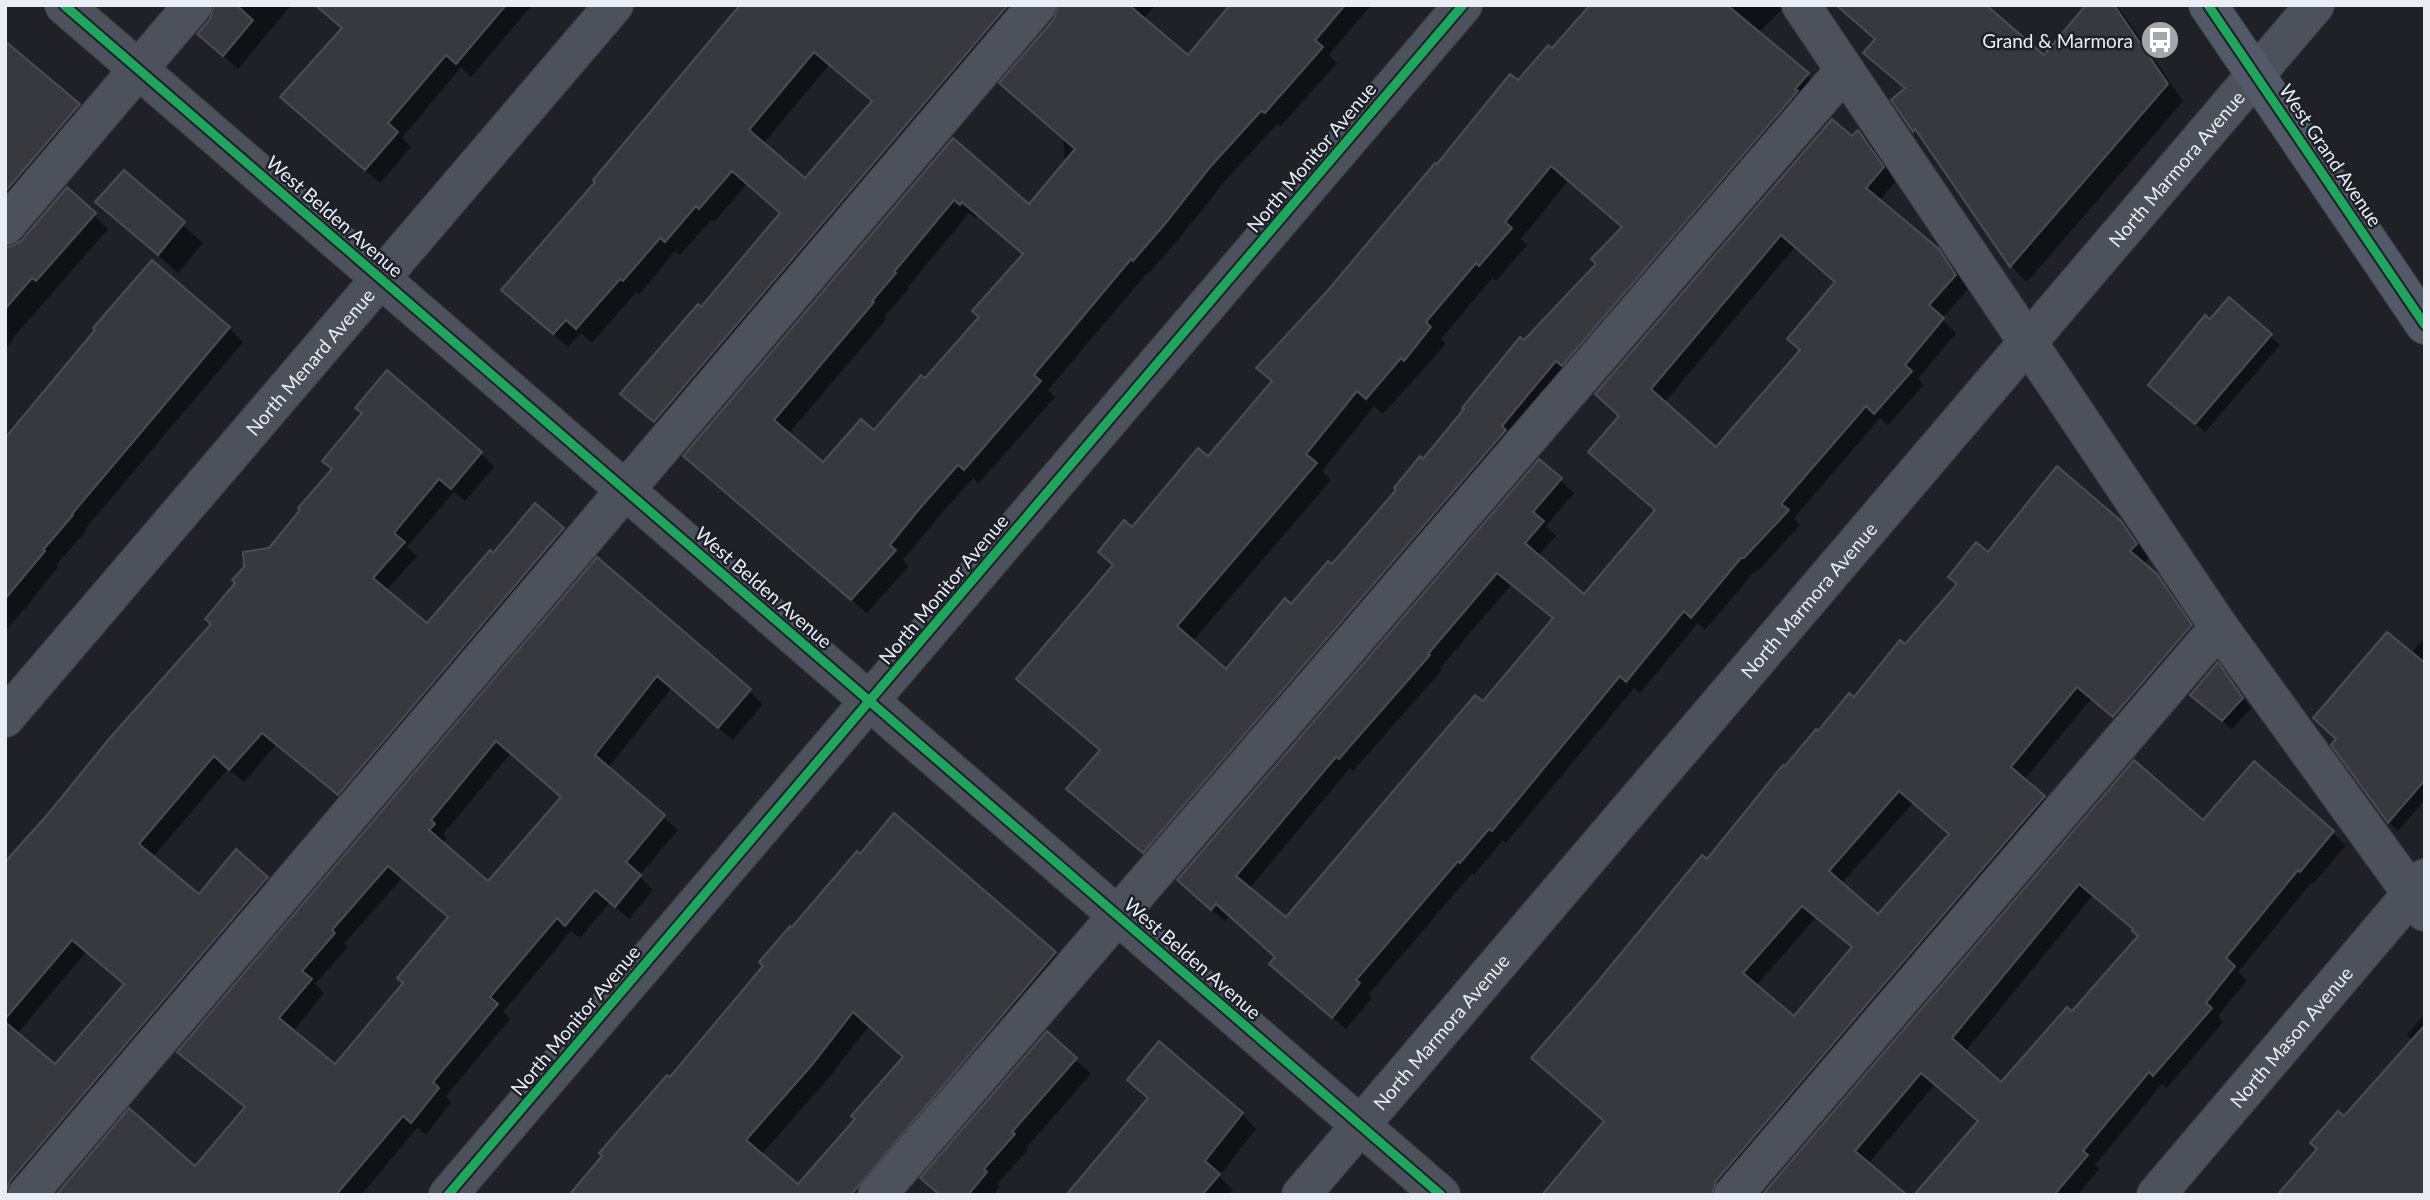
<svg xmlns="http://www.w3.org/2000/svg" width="2430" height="1200" viewBox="0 0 2430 1200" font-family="Lato,sans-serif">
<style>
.shadow{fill:#0007;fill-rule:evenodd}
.building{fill:#37393e;stroke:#4b4d51;stroke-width:2;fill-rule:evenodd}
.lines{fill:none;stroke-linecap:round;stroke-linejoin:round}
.minor-casing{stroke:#3c3e42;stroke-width:40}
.major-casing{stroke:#3c3e42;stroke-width:40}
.minor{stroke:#4c515b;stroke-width:38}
.major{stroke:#545967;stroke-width:38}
.cycleway-casing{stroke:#1c2029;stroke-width:13}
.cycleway{stroke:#20a55d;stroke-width:9}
.labels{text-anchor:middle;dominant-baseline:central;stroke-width:5;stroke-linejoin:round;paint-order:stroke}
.poi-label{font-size:19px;fill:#eaedf3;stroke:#1c2029;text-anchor:end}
.street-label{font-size:19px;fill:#eaedf3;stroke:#1c2029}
</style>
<rect width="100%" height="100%" fill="#1f2126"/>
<g class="shadow">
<path d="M216 5H291L238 69 199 34 216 10Z"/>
<path d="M315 5H532L471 77 461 67 402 138 411 147 380 183 297 111 343 29Z"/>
<path d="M742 5H1035L670 435 623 394 702 310 782 214 747 184 714 222 711 220 680 255 675 251 639 295 636 292 592 343 581 333 568 347 504 290 597 182ZM829 65 873 102 805 181 763 144Z"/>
<path d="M1060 5H1155L1143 20 1188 58 1308 46 1311 48 1347 5H1371L1329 55 1337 63 1280 127 1277 124 1225 181 1178 240 1148 274 1147 273 1048 390 1055 397 979 483 973 478 935 521 903 560 909 566 867 613 700 470 953 140 1029 206 1065 164 1056 20ZM969 213 975 218 978 215 1024 255 981 318 926 381 874 432 823 465 788 434 887 318 885 316 909 289 908 287Z"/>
<path d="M1592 5H1786L1758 33 1824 90 1159 867 1068 789 1101 751 1019 679 1114 566 1132 529 1208 458 1273 382 1259 368 1330 290 1437 166 1518 82 1552 51ZM1568 181 1623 228 1598 264 1524 342 1332 566 1226 672 1192 642 1331 480 1322 471 1374 406 1383 414 1446 344 1441 339 1492 278 1496 281 1527 245 1521 239Z"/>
<path d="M1836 5H1983L2044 58 2089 5H2117L2183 101 2027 282 2011 266 1928 145 1914 131 1894 100 1906 89 1866 53 1876 41Z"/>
<path d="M79 106 93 120 5 222V124Z"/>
<path d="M1858 132 1871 145 1896 181 1879 201 1938 251 1952 265 1968 289 1942 319 1956 333 1918 379 1924 385 1888 425 1880 418 1794 518 1800 525 1758 571H1755L1705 630 1698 623 1640 693 1634 688 1506 843 1503 840 1474 875 1472 873 1369 994 1372 998 1346 1029 1284 977 1271 964 1277 958 1230 916 1225 921 1193 893 1540 461 1574 493 1546 526 1556 536 1538 556 1585 597 1656 511 1590 452ZM1795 247 1837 283 1802 351 1717 449 1664 403ZM1511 585 1554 619 1483 704 1286 919 1249 889 1350 768 1353 771 1442 670 1440 668Z"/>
<path d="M124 172 203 243 178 273 98 202Z"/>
<path d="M94 215 108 229 12 339 13 340 5 349V249L14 248Z"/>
<path d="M2229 299 2280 345 2205 432 2160 394Z"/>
<path d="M229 328 243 342 85 529 86 531 56 565 58 567 26 607 5 631V441Z"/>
<path d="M481 453 494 467 465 501 454 492 407 547 417 556 386 591 427 626 493 555 535 506 577 543 352 808 276 745 244 782 228 769 153 857 200 897 236 852 280 892 23 1195H5V865L213 625 270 549ZM86 952 125 985 55 1067 17 1034Z"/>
<path d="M2120 522 2134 536 2149 558 2143 564 2170 589 2203 639 2127 729 2091 699 2024 780 2057 810 1729 1195H1545L1605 1122 1707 862 1785 769 1906 647 1988 554ZM1913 803 1950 835 1878 916 1841 884ZM1816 917 1853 948 1794 1019 1756 986Z"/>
<path d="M598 559 763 704 733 740 671 689 608 768 678 830 639 876 653 890 629 919 610 902 580 938 571 931 503 1012 510 1019 446 1096 451 1102 426 1135 417 1128 361 1195H58L195 1167 246 1108 193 1065ZM511 753 563 798 488 883 442 844 447 838 443 834ZM402 878 450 918 405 983 335 1066 293 1031 324 993 315 984 348 947 344 944Z"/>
<path d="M2425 637V800L2398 831 2389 822 2333 745Z"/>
<path d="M2218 665 2251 708 2232 729 2201 704Z"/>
<path d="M2134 762 2204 823 2254 764 2346 845 2314 883 2312 882 2238 972 2247 980 2218 1016 2223 1022 2167 1088 2162 1084 2095 1165 2099 1169 2078 1195H1916L1979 1122 1935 1084 1868 1164 1764 1195ZM2093 895 2140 936 2072 1014 2001 1084 1964 1053Z"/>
<path d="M1055 953 1070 968 877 1195H734L670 1080 766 967ZM869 1026 904 1058 857 1119 798 1187 761 1155 826 1081Z"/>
<path d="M2425 1014V1195L2345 1119 2413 1041 2407 1035Z"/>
<path d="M1047 1034 1091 1074 1026 1148 1028 1150 997 1184 1000 1187 994 1195H940Z"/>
<path d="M1242 1114 1256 1129 1219 1176 1233 1190 1228 1195H1068Z"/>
</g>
<g class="building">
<path d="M214 5H236L253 20 223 56 197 34 210 19Z"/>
<path d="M315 5H506L456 64 446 55 388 123 398 132 365 170 280 97 342 28Z"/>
<path d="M740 5H1008L654 422 620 394 698 304 701 307 780 213 732 171 699 209 696 206 665 242 660 238 623 281 620 279 576 329 566 320 553 334 501 290 595 182 593 180ZM814 52 872 101 805 178 749 130Z"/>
<path d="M1058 5H1129L1188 55 1230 5H1345L1315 40 1323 47 1265 113 1261 111 1211 166 1164 225 1133 261 1131 259 1034 375 1041 381 964 470 958 465 921 507 890 545 896 550 851 600 683 456 953 138 1029 204 1075 149 999 83 1054 19ZM954 200 960 205 962 202 1023 254 972 311 979 317 925 378 921 375 874 430 861 419 823 462 774 420 874 302 872 301 896 273 894 272Z"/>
<path d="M1590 5H1727L1809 73 1795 89 1798 91 1562 366 1556 361 1502 426 1506 430 1143 853 1066 789 1100 750 1016 679 1113 565 1098 552 1124 520 1132 527 1198 448 1208 456 1272 381 1256 368 1329 289 1435 163 1437 164 1510 74 1518 80 1548 45 1552 48ZM1551 166 1622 227 1591 259 1596 264 1524 340 1520 337 1462 408 1464 409 1423 459 1420 456 1394 488 1396 490 1332 564 1328 561 1291 604 1285 598 1226 669 1177 626 1317 463 1306 454 1357 391 1366 399 1401 358 1404 361 1431 327 1426 322 1476 263 1479 266 1512 228 1505 222Z"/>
<path d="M1836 5H1986L2044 55 2086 5H2114L2168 84 2010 267 1915 129 1913 132 1891 100 1905 88 1863 53 1875 39Z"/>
<path d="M5 41 80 104 5 192Z"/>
<path d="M1832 119 1852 136 1858 130 1884 167 1866 188 1939 249 1956 275 1929 305 1944 318 1905 365 1912 371 1874 414 1866 406 1781 504 1789 510 1744 558H1741L1691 618 1684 611 1626 682 1620 676 1492 831 1489 829 1460 863 1458 861 1356 980 1360 983 1332 1018 1269 964 1275 957 1216 904 1211 910 1177 880 1539 459 1562 478 1533 512 1544 521 1525 543 1584 594 1655 510 1588 452 1619 416 1595 394ZM1781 235 1835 282 1787 339 1800 350 1716 447 1651 389ZM1497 573 1553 618 1483 701 1475 695 1286 917 1236 876 1336 757 1339 759 1430 655 1428 654Z"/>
<path d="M124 170 185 222 158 255 95 202Z"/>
<path d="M67 187 96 213 36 281 32 278 5 309V247L13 246 22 240Z"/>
<path d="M152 260 230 327 72 514 73 515 43 550 45 551 5 599V438L95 330 93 328Z"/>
<path d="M2229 297 2272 334 2195 424 2148 385 2205 315 2210 319Z"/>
<path d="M387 370 482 452 451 489 439 479 394 533 405 542 373 578 427 623 490 550 493 553 535 503 564 528 338 795 262 733 229 770 214 756 139 844 199 894 236 849 268 877 10 1181 5 1195V1022L55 1064 124 984 72 940 5 1019V862L48 814 109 739 211 624 205 619 235 583 232 580 244 567 243 552 269 548 300 510 298 508 332 469 322 461 362 413 355 408Z"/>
<path d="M2057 466 2121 521 2137 544 2130 551 2157 574 2192 625 2113 717 2077 687 2011 767 2045 796 1716 1181 1712 1195H1542L1604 1121 1531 1058 1595 985 1702 855 1707 859 1783 765 1785 766 1816 729 1818 731 1849 693 1854 697 1900 640 1905 644 1957 584 1948 577 1976 542 1988 552ZM1899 791 1949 834 1878 914 1829 871ZM1802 906 1852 947 1794 1016 1743 973Z"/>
<path d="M597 557 751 689 718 728 657 676 595 755 665 815 626 862 641 875 615 907 595 890 565 926 557 918 490 997 498 1004 433 1082 439 1088 411 1123 403 1116 336 1195H56L129 1108 195 1166 245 1107 177 1052ZM496 741 561 797 488 881 429 830 435 824 431 820ZM388 866 448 917 397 978 403 983 335 1064 279 1018 312 979 302 971 335 933 332 930Z"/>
<path d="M2387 632 2425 663V780L2388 823 2331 745 2336 739 2313 718Z"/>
<path d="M2218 662 2243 698 2222 721 2190 695Z"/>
<path d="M2134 760 2203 820 2254 761 2334 831 2300 872 2298 870 2226 958 2235 966 2206 1003 2212 1008 2153 1076 2149 1072 2083 1151 2088 1155 2054 1195H1914L1978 1121 1921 1073 1855 1151 1907 1195H1762ZM2079 884 2133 929 2132 931 2138 936 2072 1011 2067 1007 2001 1082 1952 1038Z"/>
<path d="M894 813 1056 952 851 1195H569L602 1156 599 1153 667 1075 670 1077 763 966 759 962 790 926 792 927 857 851 860 854ZM853 1012 903 1057 851 1116 855 1119 798 1184 746 1140 811 1066Z"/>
<path d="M2425 1025V1195H2277L2317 1149 2310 1143 2338 1111 2344 1116Z"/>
<path d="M1047 1031 1077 1058 1012 1132 1015 1134 984 1169 987 1172 968 1195H940L920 1178Z"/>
<path d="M1159 1041 1243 1113 1205 1161 1220 1174 1202 1195H1066L1148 1098 1127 1080Z"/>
</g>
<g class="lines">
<g class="minor-casing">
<g id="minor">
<path d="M64 5 1441 1195"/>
<path d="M1801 5 2219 627 2425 912"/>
<path d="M5 226 193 5"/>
<path id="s1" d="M5 718 614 5"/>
<path d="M27 1195 1037 5"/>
<path d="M448 1195 1463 5"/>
<path d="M877 1195 1844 71"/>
<path id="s2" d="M1301 1195 2315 5"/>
<path d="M1733 1195 2219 627"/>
<path id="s3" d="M2156 1195 2425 878"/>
</g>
</g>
<g class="major-casing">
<path id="major" d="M2208 5 2425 325"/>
</g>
<use href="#minor" class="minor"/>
<use href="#major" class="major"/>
<g class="cycleway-casing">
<g id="cycleway">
<path d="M64 5 1441 1195"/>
<path d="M2208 5 2425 325"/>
<path d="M448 1195 1463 5"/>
</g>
</g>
<use href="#cycleway" class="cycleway"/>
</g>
<defs>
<g id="bus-disc" transform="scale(2.0125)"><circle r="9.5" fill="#a3a6ab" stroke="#1c2029"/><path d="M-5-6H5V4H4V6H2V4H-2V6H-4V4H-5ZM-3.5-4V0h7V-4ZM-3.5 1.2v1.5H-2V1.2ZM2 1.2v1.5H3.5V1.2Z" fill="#fff"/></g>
</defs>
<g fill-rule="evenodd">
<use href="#bus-disc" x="2160" y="40"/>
</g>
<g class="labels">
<g class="poi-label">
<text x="2133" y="40">Grand &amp; Marmora</text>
</g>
<g class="street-label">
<text transform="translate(2331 155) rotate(56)">West Grand Avenue</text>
<text transform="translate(1311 157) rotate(-50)">North Monitor Avenue</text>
<text stroke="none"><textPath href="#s2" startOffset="1349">North Marmora Avenue</textPath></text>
<text transform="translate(335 216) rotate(41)">West Belden Avenue</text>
<text stroke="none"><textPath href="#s1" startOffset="469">North Menard Avenue</textPath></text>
<text transform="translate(764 587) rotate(41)">West Belden Avenue</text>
<text transform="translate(943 589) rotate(-50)">North Monitor Avenue</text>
<text stroke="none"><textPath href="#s2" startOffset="782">North Marmora Avenue</textPath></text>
<text transform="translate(1193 958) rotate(41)">West Belden Avenue</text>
<text transform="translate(575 1020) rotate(-50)">North Monitor Avenue</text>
<text stroke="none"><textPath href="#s2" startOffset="215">North Marmora Avenue</textPath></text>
<text stroke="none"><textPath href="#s3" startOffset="208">North Mason Avenue</textPath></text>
</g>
</g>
<rect width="2430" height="1200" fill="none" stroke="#eaedf3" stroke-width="14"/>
</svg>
